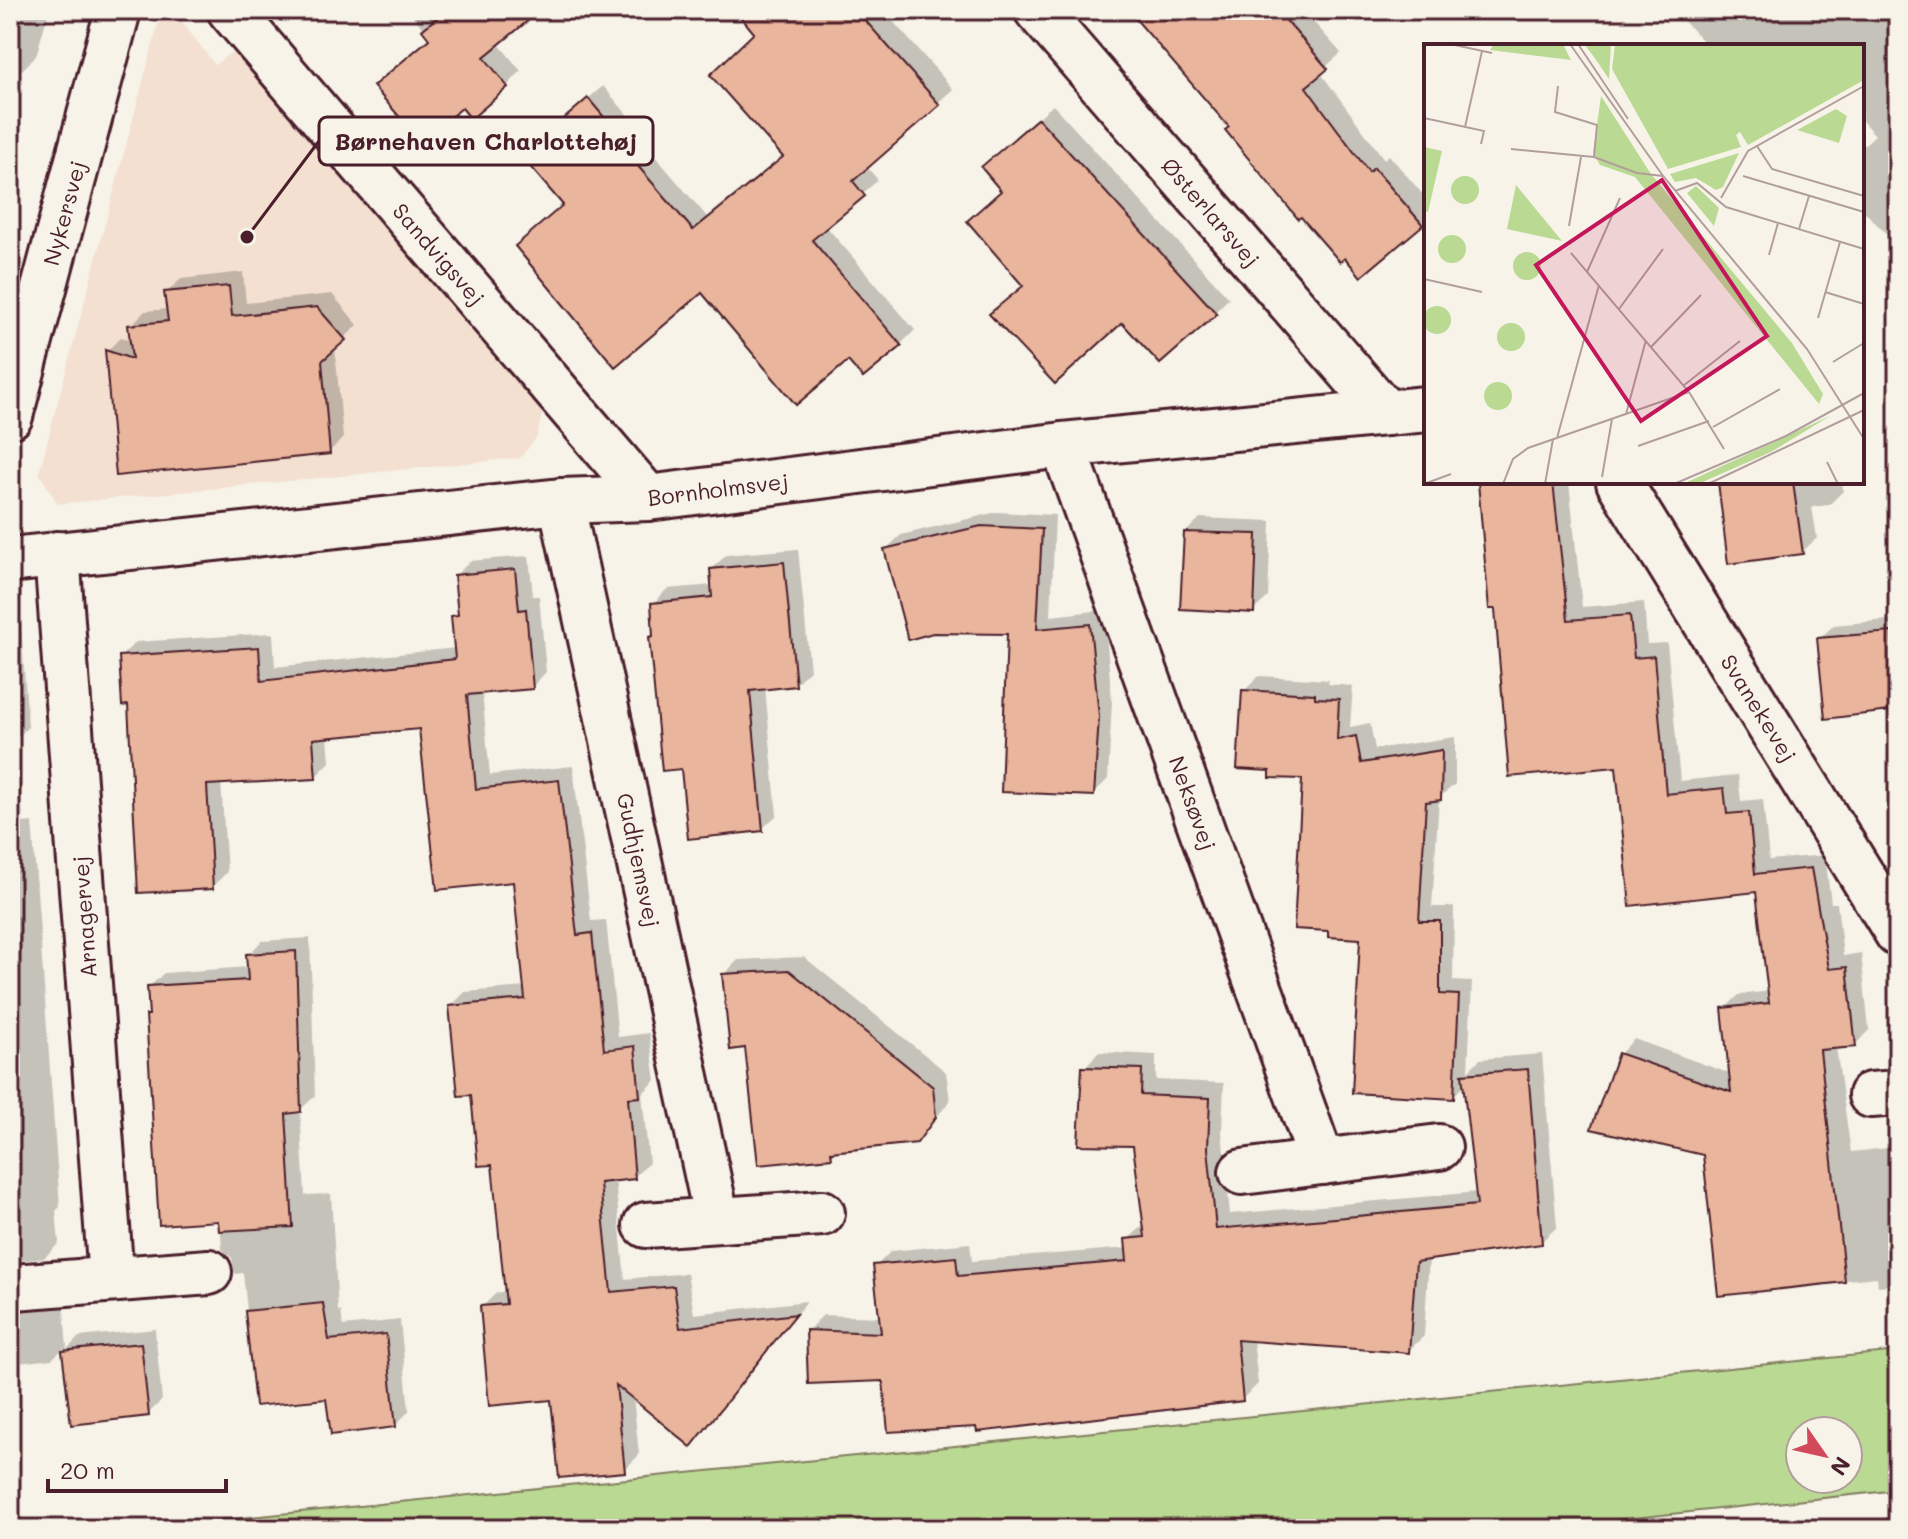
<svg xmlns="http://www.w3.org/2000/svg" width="1908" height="1539" viewBox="0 0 1908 1539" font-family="Mali,sans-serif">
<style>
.built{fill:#f3e0d1}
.green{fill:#bada93;stroke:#827c5f;stroke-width:2;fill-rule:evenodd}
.shadow{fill:#0003}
.building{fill:#e9b59c;stroke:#4a1f2b;stroke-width:2}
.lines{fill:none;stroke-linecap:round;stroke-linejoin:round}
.minor-casing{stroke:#4a1f2b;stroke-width:50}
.minor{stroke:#f7f3e8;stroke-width:44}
.labels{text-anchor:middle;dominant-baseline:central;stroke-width:6;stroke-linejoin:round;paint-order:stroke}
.street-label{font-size:22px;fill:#4a1f2b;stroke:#f7f3e8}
.inset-road{fill:none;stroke:#b29e9c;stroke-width:2}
.view{fill:#c2185b;fill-opacity:0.15;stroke:#c2185b;stroke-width:4}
.inset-edge{fill:none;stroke:#4a1f2b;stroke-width:4}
.leader{fill:none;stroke:#4a1f2b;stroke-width:3}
.callout-dot{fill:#4a1f2b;stroke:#f7f3e8;stroke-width:3}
.callout{fill:#f7f3e8;stroke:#4a1f2b;stroke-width:3}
.callout-label{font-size:24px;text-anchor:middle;font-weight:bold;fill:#4a1f2b}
</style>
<rect width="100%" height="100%" fill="#f7f3e8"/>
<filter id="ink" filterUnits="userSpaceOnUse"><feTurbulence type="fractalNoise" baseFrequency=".0125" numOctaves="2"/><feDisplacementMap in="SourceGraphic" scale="16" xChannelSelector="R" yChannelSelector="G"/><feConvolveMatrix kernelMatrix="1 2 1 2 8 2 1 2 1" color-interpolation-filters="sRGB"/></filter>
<g filter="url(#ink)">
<path class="built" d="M179 18 215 65 233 51 540 408 542 415 537 437 520 458 58 504 39 473 159 21Z"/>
<path class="green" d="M1898 1351V1490L1530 1529H131ZM1800 1431H1848V1479H1800Z"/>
<g class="shadow">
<path d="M10 10H49L36 56 22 70 13 68 10 79Z"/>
<path d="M408 10H538L498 43 521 71 507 86 462 105 390 72 431 38Z"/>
<path d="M738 10H883L953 89 867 167 878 180 826 226 915 330 900 345 848 358 702 291 565 204 538 142 603 86 648 139 644 143 708 218 785 156 757 32Z"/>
<path d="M1126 10H1303L1341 53 1320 72 1384 159 1389 155 1426 198V219L1421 224 1231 127 1138 18 1135 21Z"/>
<path d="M1673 10H1884L1898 25V246L1862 209V147L1875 135 1862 121V46H1708Z"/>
<path d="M1053 105 1229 298 1215 312 1122 320 992 314 1024 285 998 153Z"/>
<path d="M243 272 246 303 332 294 358 325 335 347 343 438 329 452 107 351 121 337 132 340 130 326 145 311 168 309 166 293 181 279Z"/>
<path d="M1480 482H1569L1582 607 1644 602 1647 644 1667 643 1680 781 1738 775 1741 801 1763 799 1769 860 1825 855 1831 903H1837L1843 956 1861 953 1869 1030 1855 1045 1836 1047 1851 1152 1898 1147V1284L1878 1286 1877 1277 1720 1293 1705 1154 1620 1054 1634 1039 1731 1074 1724 1009 1739 995 1770 991 1757 890 1618 765 1497 607Z"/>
<path d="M1720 482H1842L1843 491 1829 505 1812 507 1817 538 1802 552Z"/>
<path d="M997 512 1055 515 1051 616 1104 610 1112 702 1108 779 1093 794 1009 633 886 549 901 535Z"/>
<path d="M1200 518 1271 521 1268 597 1253 611 1186 532Z"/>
<path d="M798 549 810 670 795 684 765 687 777 815 762 829 683 767 651 637 655 633 653 604 667 589 713 585 712 569 726 555Z"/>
<path d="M529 556 533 596H539L546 672 532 687 482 692 490 775 573 766 591 921 606 920 618 1037 649 1033 656 1080 642 1094 649 1163 634 1177 615 1179 625 1279 687 1273 694 1314 807 1301 691 1444 633 1396 639 1455 624 1470 553 1398 482 1307 496 1293 507 1291 493 1163 451 1006 465 992 525 987 515 880 420 727 328 736 330 762 315 777 221 782 227 872 212 887 130 703 121 656 136 642 273 633 275 667 456 648 453 617 459 611 456 575 470 561Z"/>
<path d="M1898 619V708L1827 716 1819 639 1834 625Z"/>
<path d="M10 624H21L28 727 17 738 23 823 32 822 60 1207 56 1211 59 1243 44 1258 10 1262Z"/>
<path d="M1259 676 1329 680 1328 684 1353 686 1350 727 1370 723 1375 749 1455 737V784L1439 798 1432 907H1454L1453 981 1472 982 1468 1071 1480 1059 1542 1054 1557 1227 1541 1242 1429 1258 1424 1336 1408 1351 1253 1339 1258 1384 1242 1399 978 1424 885 1379 808 1330 823 1315 881 1317 876 1266 891 1251 970 1243 972 1261 1128 1248 1127 1240 1145 1224 1135 1145 1084 1068 1099 1052 1156 1055V1080L1224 1083 1222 1132 1230 1214 1478 1192 1466 1084 1453 1096 1362 938 1304 778 1244 691Z"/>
<path d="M310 938 315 1096 300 1110 305 1195 331 1194 338 1311H341L343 1326 400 1320 409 1411 395 1426 328 1396 257 1404 243 1273 235 1274 232 1258 222 1249 220 1219 148 1016 149 987 164 973 249 967 248 955 262 941Z"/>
<path d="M804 957 946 1072 950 1101 916 1142 838 1149 831 1156 747 1046 724 974 738 960Z"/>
<path d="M63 1296 67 1349 79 1337 155 1329 162 1400 148 1414 73 1423 64 1348 52 1359 10 1364V1305Z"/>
</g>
<g class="building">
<path d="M446 10H541L484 57 508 87 471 119 462 108 421 142 373 86 429 39 422 30Z"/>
<path d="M735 10H856L940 105 853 181 865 196 812 240 902 346 863 378 848 361 796 405 702 293 615 367 515 246 563 205 521 156 588 98 635 154 631 158 693 230 783 157 710 75 754 33Z"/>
<path d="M1128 10H1277L1328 69 1306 87 1369 172 1374 168 1423 225 1361 277 1345 258 1340 262 1301 217 1298 219 1225 130 1229 127Z"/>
<path d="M1038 118 1217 314 1160 364 1122 323 1055 384 989 314 1023 286 967 221 1001 191 981 167Z"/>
<path d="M229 286 232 316 317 307 346 340 322 361 330 454 116 476 105 350 132 359 128 325 168 321 164 292Z"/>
<path d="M1478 482H1553L1568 620 1630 615 1634 658 1654 656 1666 794 1724 788 1727 814 1749 812 1755 874 1811 868 1829 969 1847 967 1856 1047 1820 1050 1845 1282 1718 1296 1703 1155 1591 1129 1618 1053 1731 1092 1722 1008 1769 1003 1756 892 1630 906 1616 767 1509 777 1495 609H1489Z"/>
<path d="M1718 482H1793L1803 554 1728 564Z"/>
<path d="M981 526 1042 529 1037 629 1090 624 1099 717 1094 796 1001 792 1007 634 933 633 908 640 884 549Z"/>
<path d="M1184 532 1257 534 1254 613 1180 609Z"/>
<path d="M784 562 796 686 750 691 763 831 688 839 681 769 662 771 649 637 653 636 651 603 712 597 710 569Z"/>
<path d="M515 569 519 610 526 609 533 689 467 695 476 789 559 780 577 935 592 933 604 1050 635 1046 640 1097 628 1098 635 1179 600 1183 611 1292 674 1286 680 1328 796 1314 691 1447 616 1385 625 1472 559 1478 551 1400 489 1406 480 1306 506 1304 492 1165 478 1166 471 1095 458 1096 449 1006 525 999 513 882 437 890 419 729 313 739 316 779 207 785 213 889 138 893 128 705 122 706 119 656 259 647 261 681 455 659 451 616 458 615 454 575Z"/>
<path d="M1892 632 1898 710 1825 719 1817 638Z"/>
<path d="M1242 690 1315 694V698L1339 699 1337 740 1356 736 1361 763 1442 750 1441 800 1426 802 1419 921H1440V994L1459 995 1454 1099 1352 1093 1360 939 1328 937V931L1294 929 1302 779 1270 778V771L1237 769Z"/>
<path d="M296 951 301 1112 286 1114 293 1227 219 1231 218 1221 159 1225 146 1015H149L147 986 248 980 246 954Z"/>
<path d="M789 970 933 1087 936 1117 917 1143 831 1152 832 1158 758 1165 745 1048 730 1050 722 974Z"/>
<path d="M1082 1067 1142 1069 1141 1095 1210 1098 1208 1148 1216 1229 1477 1205 1462 1074 1528 1069 1542 1244 1416 1262 1409 1353 1237 1340 1243 1401 977 1432 976 1427 888 1432 883 1381 808 1384 806 1330 881 1333 873 1265 956 1257 958 1276 1127 1261 1125 1239 1145 1237 1133 1146 1078 1145Z"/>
<path d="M323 1303 329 1340 386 1334 396 1427 331 1435 326 1399 255 1406 245 1311Z"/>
<path d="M141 1343 149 1416 71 1425 62 1351Z"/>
</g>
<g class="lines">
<g class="minor-casing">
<g id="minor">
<path d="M230 10 648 498"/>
<path d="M1037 10 1386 413"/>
<path d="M10 416 118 10"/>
<path d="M1063 445 1322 1162"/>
<path d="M1619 482 1898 934"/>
<path d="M561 501 717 1220"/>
<path d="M57 554 111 1279"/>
<path d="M10 560 561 501 648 498 1063 445 1426 409"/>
<path d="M1871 1095 1898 1093"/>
<path d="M1242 1172 1439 1147"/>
<path d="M646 1225 822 1213"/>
<path d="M14 1287 209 1272"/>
</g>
</g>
<use href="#minor" class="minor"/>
</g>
</g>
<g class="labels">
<g class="street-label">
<text transform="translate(1211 212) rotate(49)">Østerlarsvej</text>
<text transform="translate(64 213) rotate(-75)">Nykersvej</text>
<text transform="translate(439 254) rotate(49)">Sandvigsvej</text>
<text transform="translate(718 489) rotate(-7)">Bornholmsvej</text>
<text transform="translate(1759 708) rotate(58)">Svanekevej</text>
<text transform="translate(1193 803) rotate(70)">Neksøvej</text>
<text transform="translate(639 860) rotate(78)">Gudhjemsvej</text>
<text transform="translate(84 917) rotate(-94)">Arnagervej</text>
</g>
</g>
<g transform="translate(1424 44)">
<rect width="440" height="440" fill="#f7f3e8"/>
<path d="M70 0H139L147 16 66 6ZM160 0H187L185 35 170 13ZM191 0H440V36L324 101 316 88 312 91 317 103 244 125 188 25ZM177 52 227 130 368 299 399 350 395 360 211 133 176 121 169 109ZM412 65 423 72 415 99 373 86ZM0 103 18 107 4 168 0 167ZM315 109 299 143 292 146 272 134 251 138 246 130ZM27 146a14 14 0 1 1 28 0a14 14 0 1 1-28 0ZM92 141 138 197 83 185ZM272 142 295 164 290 182 263 149ZM14 205a14 14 0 1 1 28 0a14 14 0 1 1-28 0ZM89 222a14 14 0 1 1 28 0a14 14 0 1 1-28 0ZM-1 276a14 14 0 1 1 28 0a14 14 0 1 1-28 0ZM73 293a14 14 0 1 1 28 0a14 14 0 1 1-28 0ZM60 352a14 14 0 1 1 28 0a14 14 0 1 1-28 0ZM406 372 347 408 274 440H259Z" fill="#bada93"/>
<path class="inset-road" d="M26 0 68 9M146 0 239 132 383 305 440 395M154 0 204 75M134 42 131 68 173 81 170 113M0 74 60 87 57 100M41 83 58 7M333 102 348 125 440 152M87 105 170 113 213 129 239 132M319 132 440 168M251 147 273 139 302 163 440 205M297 154 324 107 440 42M145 182 157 113M375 185 385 152M147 209 265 348 300 405M345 211 354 179M163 228 196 154M0 235 58 248M401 248 440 260M195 265 239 205M394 274 416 198M227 303 277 251M409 318 440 299M259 342 316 297M202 370 222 296M289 383 356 345M133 394 175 241M214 402 285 377M403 418 414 440M178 433 188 375M0 440 27 430M79 440 89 415 104 404 265 348M121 440 129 395M250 440 362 392 440 349M284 440 440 366"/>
<path class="view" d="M238 136 343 292 217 377 112 221Z"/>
<rect width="440" height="440" class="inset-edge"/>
</g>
<path class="leader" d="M247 237L319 141"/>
<circle class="callout-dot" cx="247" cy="237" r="8"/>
<rect class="callout" x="319" y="117" width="334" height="48" rx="8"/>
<g class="callout-label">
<text x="486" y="150">Børnehaven Charlottehøj</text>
</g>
<rect width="1908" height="1539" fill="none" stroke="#f7f3e8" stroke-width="40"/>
<rect x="20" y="20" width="1868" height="1499" fill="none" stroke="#4a1f2b" stroke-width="3" filter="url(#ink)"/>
<g transform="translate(1824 1455) rotate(124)"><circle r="38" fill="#f7f3e8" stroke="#b29e9c" stroke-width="2"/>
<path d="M0-6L14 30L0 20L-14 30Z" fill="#d1495b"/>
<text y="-12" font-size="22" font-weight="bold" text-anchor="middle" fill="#4a1f2b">N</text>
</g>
<path d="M48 1479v12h178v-12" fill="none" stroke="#4a1f2b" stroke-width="4"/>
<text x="60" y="1479" font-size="24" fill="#4a1f2b" stroke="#f7f3e8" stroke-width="6" paint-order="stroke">20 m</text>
</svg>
